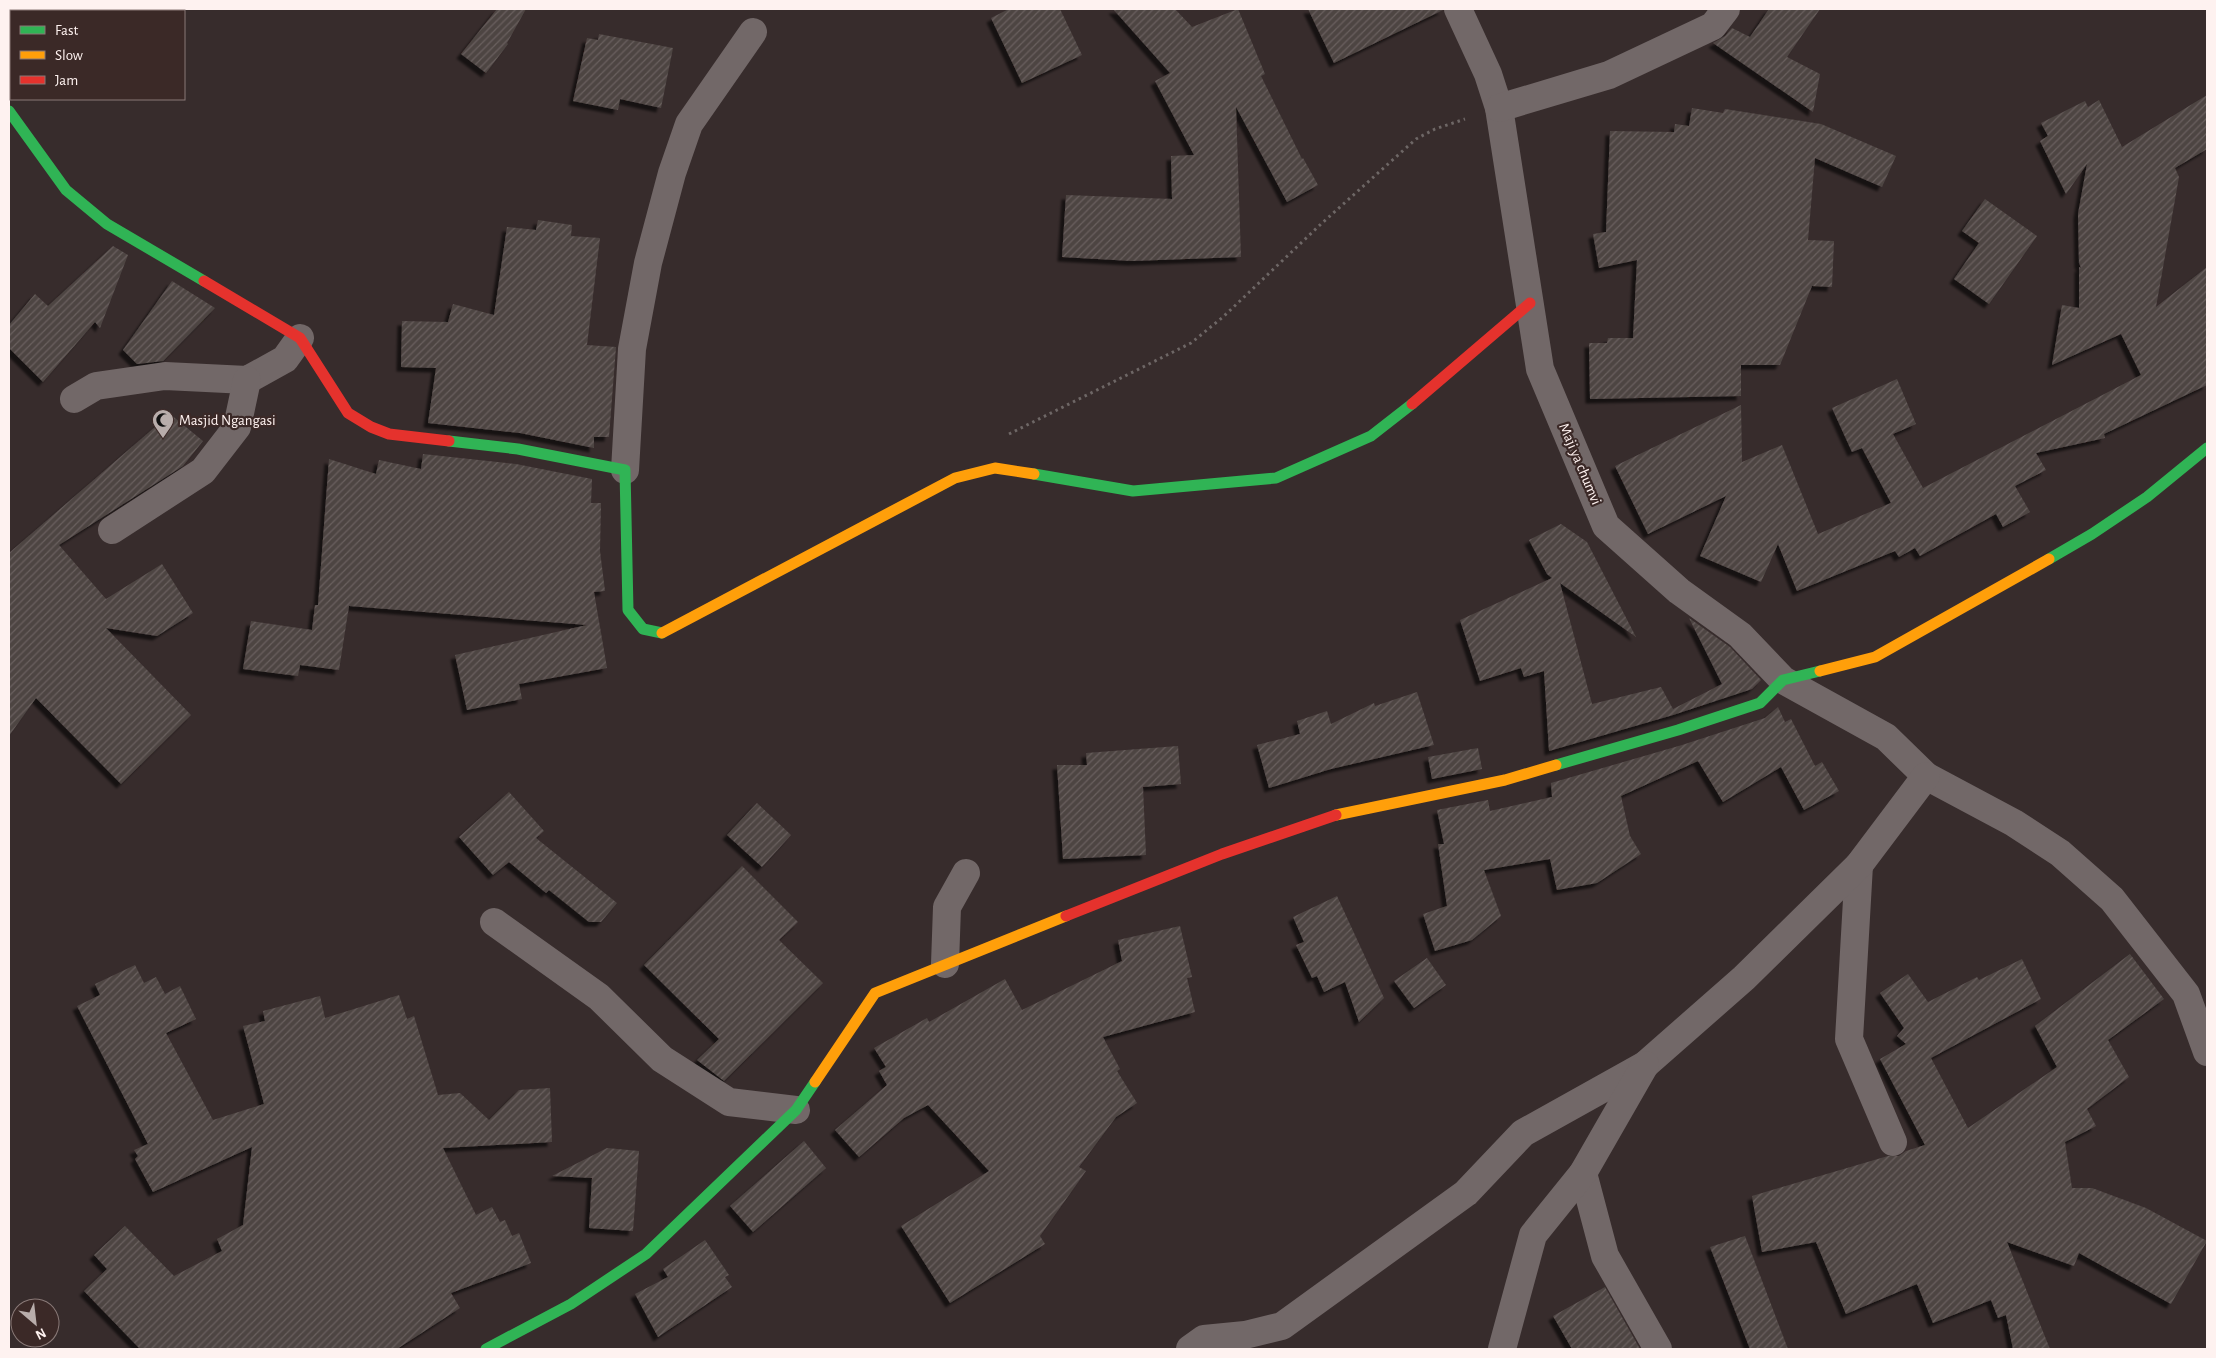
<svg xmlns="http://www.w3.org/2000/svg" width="2216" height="1358" viewBox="0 0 2216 1358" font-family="'Alegreya Sans',sans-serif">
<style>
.building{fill:url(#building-hatch);filter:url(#shadow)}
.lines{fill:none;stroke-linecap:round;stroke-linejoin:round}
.path{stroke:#6e6766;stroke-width:3;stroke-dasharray:2.5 4;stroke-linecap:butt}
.street{stroke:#726868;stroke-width:28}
.fast{stroke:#30b455;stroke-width:11}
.slow{stroke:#ff9f0a;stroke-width:11}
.jam{stroke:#e5322d;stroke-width:11}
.labels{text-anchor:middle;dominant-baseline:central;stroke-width:4.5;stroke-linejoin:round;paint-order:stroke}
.poi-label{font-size:15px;fill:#fef2f0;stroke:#3b2927;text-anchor:start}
.street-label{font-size:15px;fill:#fef2f0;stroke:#3b2927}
</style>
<defs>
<pattern id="building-hatch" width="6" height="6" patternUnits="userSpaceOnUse" patternTransform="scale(1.25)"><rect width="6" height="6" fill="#4e4543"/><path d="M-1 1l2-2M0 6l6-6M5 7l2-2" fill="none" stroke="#69605e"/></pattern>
<filter id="shadow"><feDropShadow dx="-4.5" dy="4.5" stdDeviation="1" flood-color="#0009"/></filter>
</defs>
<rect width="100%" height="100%" fill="#372c2c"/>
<g class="building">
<path d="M497 9H526L507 43 508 44 486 73 461 54Z"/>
<path d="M1009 9H1060L1082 55 1022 83 991 18Z"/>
<path d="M1113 9H1175L1192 27 1238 9 1265 74 1261 76 1302 159 1303 158 1318 185 1287 202 1236 107 1241 257 1132 261 1062 257 1066 195 1172 199 1171 156 1194 155 1155 81 1170 73Z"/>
<path d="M1308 9H1443V10L1334 63Z"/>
<path d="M1769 9H1820L1787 57 1820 74 1813 112 1713 43 1725 36 1732 28 1750 37Z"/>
<path d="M599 34 673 48 661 108 620 99 618 110 573 101 587 38 598 40Z"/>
<path d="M2207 95V149L2175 168 2179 177 2156 307 2207 267V385L2104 434 2105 438 2036 453 2046 470 2015 486 2030 512 2003 527 1996 514 1920 556 1915 548 1899 557 1895 551 1797 591 1778 544 1761 582 1700 556 1726 496 1648 534 1615 466 1741 405 1742 462 1782 445 1818 534 1891 503 1862 448 1852 452 1832 408 1897 379 1916 424 1893 434 1923 488 2141 375 2121 334 2052 365 2062 305 2079 308V267L2081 268 2079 263 2078 214 2087 164 2066 194 2040 141 2048 136 2041 123 2085 101 2088 107 2099 100 2122 147Z"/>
<path d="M1692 108 1723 113 1725 109 1821 124 1896 156 1882 187 1815 158 1808 240 1834 241 1832 287 1812 286 1780 365H1741V396L1590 399 1589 343H1607L1608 338H1633L1637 260 1599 268 1593 234 1606 232 1610 131 1674 132 1675 124 1689 126Z"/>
<path d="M1985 199 2037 236 1989 304 1954 279 1979 243 1962 231Z"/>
<path d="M538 220 572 225 571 236 600 238 587 345 616 347 609 437H594V448L520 433 428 423 436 368 401 367 402 321 448 322 453 304 494 315 507 227 536 230Z"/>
<path d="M113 246 128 255 100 328 95 322 43 382 9 348V325L35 294 48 306Z"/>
<path d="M172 281 215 308 163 361 137 364 123 350Z"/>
<path d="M170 414 203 441 183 466 59 545 106 599 162 564 193 613 157 636 106 628 191 715 121 784 36 698 9 736V553Z"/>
<path d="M423 454 516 464 592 479 591 503H601L600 551 605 591 594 592 607 668 519 684 522 699 467 710 455 655 587 625 349 606 339 670 300 665 298 676 243 669 251 621 312 630 315 605H318L329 459 376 474 379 460 421 469Z"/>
<path d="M1561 524 1587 542 1636 637 1560 583 1592 704 1661 687 1673 709 1722 684 1689 618 1730 647 1761 680 1752 689 1673 715 1549 751 1544 671 1524 677 1521 668 1480 681 1460 620 1552 578 1547 574 1529 540Z"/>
<path d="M1417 692 1434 745 1331 769 1269 788 1257 745 1300 734 1297 721 1327 711 1331 724 1374 703 1375 706Z"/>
<path d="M1778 707 1785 722 1791 719 1815 766 1822 762 1839 791 1804 810 1781 767 1723 802 1698 761 1621 796 1630 836 1641 854 1597 883 1557 890 1550 859 1484 870 1501 916 1472 940 1435 951 1423 914 1447 906 1438 844H1444L1437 810 1488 800 1490 811 1552 797 1551 783 1682 745 1765 718Z"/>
<path d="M1178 746 1181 784 1143 787 1146 855 1063 859 1057 765H1087L1086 753Z"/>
<path d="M1478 748 1482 769 1432 779 1428 757Z"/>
<path d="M509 792 544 831 536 838 617 903 601 922H589L549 890 546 893 509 862 493 875 459 837Z"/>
<path d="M757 803 791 835 762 867 727 835Z"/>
<path d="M742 866 798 922 779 940 823 983 724 1081 697 1060 719 1039 644 965Z"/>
<path d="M1337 896 1384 998 1359 1022 1345 982 1324 992 1317 976 1312 978 1296 945 1304 942 1293 917Z"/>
<path d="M1180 926 1192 977 1187 978 1195 1012 1103 1037 1120 1069 1117 1071 1137 1103 1116 1117 1079 1167 1086 1171 1040 1236 1045 1244 950 1303 901 1226 989 1171 928 1105 904 1118 859 1157 835 1130 887 1085 879 1071 886 1067 874 1048 927 1018 929 1022 1005 979 1022 1010 1122 961 1118 940Z"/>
<path d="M2130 954 2164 999 2108 1040 2129 1077 2087 1109 2096 1126 2065 1142 2072 1188H2092L2146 1208 2207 1241 2171 1304 2079 1253 2074 1266 2007 1242 2050 1349H2013L2006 1315 1998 1318 1991 1300 1933 1323 1917 1284 1846 1314 1816 1242 1762 1252 1752 1196 1888 1156H1899L1906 1151 1925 1145 1880 1059 1906 1044 1897 1036 1904 1028 1880 993 1908 974 1928 1002 1977 977 1979 980 2022 959 2041 999 1931 1058 1968 1128 2057 1067 2035 1026Z"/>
<path d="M1427 958 1446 985 1414 1008 1394 981Z"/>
<path d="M135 965 144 983 156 977 165 994 180 986 196 1019 166 1033 213 1120 264 1104 243 1026 265 1021 263 1011 320 996 325 1018 399 995 407 1019 414 1016 438 1095 460 1093 489 1120 519 1090 550 1088 552 1142 443 1148 476 1215 492 1207 500 1222 505 1220 512 1236 519 1233 531 1263 451 1293 460 1308 397 1349H140L84 1291 107 1269 94 1255 125 1226 174 1276 222 1251 217 1239 243 1225 252 1147 153 1192 135 1159 138 1156 134 1150 148 1144 77 1006 100 995 95 984Z"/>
<path d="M804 1141 826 1168 753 1232 730 1206Z"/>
<path d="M607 1148 639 1151 633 1231 589 1228 592 1178 552 1176Z"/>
<path d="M1745 1236 1788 1349H1750L1710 1247Z"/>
<path d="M705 1240 729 1275 725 1277 732 1287 658 1337 635 1294 668 1277 663 1269Z"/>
<path d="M1605 1287 1640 1349H1572L1553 1316Z"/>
</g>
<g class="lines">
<path class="path" d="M1009 434 1191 343 1223 317 1321 224 1416 139 1435 129 1465 119"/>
<g class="street">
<path d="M1458 9 1488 74 1499 108 1540 369 1606 526 1679 591 1740 635 1783 680 1886 737 1926 776 2014 823 2060 853 2112 899 2186 994 2207 1052"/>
<path d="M1499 108 1609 75 1713 26 1726 9"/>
<path d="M74 399 96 386 165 376 247 380 285 359 300 338"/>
<path d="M625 470 632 349 648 263 672 173 689 124 753 32"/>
<path d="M112 530 203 471 237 427 247 380"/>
<path d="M1859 865 1849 1039 1893 1142"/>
<path d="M494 922 599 997 662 1059 729 1102 796 1110"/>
<path d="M945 964 947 907 966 873"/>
<path d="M1583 1173 1605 1256 1658 1349"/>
<path d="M1190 1349 1204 1339 1245 1335 1282 1326 1466 1193 1523 1133 1645 1065 1744 978 1859 865 1926 776"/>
<path d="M1502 1349 1533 1235 1583 1173 1645 1065"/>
</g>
<g class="fast">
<path d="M9 111 66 190 107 224 204 281"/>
<path d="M449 441 518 449 625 470 628 610 643 629 662 633"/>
<path d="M1034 474 1133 491 1276 478 1371 436 1412 404"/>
<path d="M2049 559 2092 534 2147 497 2207 448"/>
<path d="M1556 765 1678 730 1760 703 1783 680 1820 671"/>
<path d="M486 1349 571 1304 646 1254 796 1110 815 1082"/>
</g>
<g class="slow">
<path d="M662 633 955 478 995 468 1034 474"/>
<path d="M1820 671 1875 657 2049 559"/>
<path d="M1336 815 1505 780 1556 765"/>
<path d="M815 1082 875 993 1066 916"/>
</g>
<g class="jam">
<path d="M204 281 300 338 348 413 371 427 389 434 449 441"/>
<path d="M1412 404 1530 303"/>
<path d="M1066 916 1222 854 1336 815"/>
</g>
</g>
<defs>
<g id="mosque-pin" transform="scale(1.125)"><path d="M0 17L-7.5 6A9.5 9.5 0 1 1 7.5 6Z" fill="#b8adab" stroke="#3b2927"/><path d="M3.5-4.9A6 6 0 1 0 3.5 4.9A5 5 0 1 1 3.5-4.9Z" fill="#111"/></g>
</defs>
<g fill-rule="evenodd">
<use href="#mosque-pin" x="163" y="420"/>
</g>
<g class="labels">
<g class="poi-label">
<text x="179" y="420">Masjid Ngangasi</text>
</g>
<g class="street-label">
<text transform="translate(1580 464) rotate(67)">Maji ya chumvi</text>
</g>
</g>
<rect width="2216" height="1358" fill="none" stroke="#fef2f0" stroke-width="20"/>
<rect x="10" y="10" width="175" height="90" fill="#3b2927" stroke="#897977"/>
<rect x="20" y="26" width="25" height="8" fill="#30b455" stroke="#897977"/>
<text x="55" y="35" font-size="15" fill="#fef2f0">Fast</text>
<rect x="20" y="51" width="25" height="8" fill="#ff9f0a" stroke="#897977"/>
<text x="55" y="60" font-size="15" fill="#fef2f0">Slow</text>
<rect x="20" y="76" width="25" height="8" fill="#e5322d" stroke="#897977"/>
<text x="55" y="85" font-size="15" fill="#fef2f0">Jam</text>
<g transform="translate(35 1323) rotate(152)"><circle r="24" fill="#3b2927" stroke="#897977"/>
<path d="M0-4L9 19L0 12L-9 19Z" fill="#b8adab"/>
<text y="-8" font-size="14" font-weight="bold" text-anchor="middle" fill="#fef2f0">N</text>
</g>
</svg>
